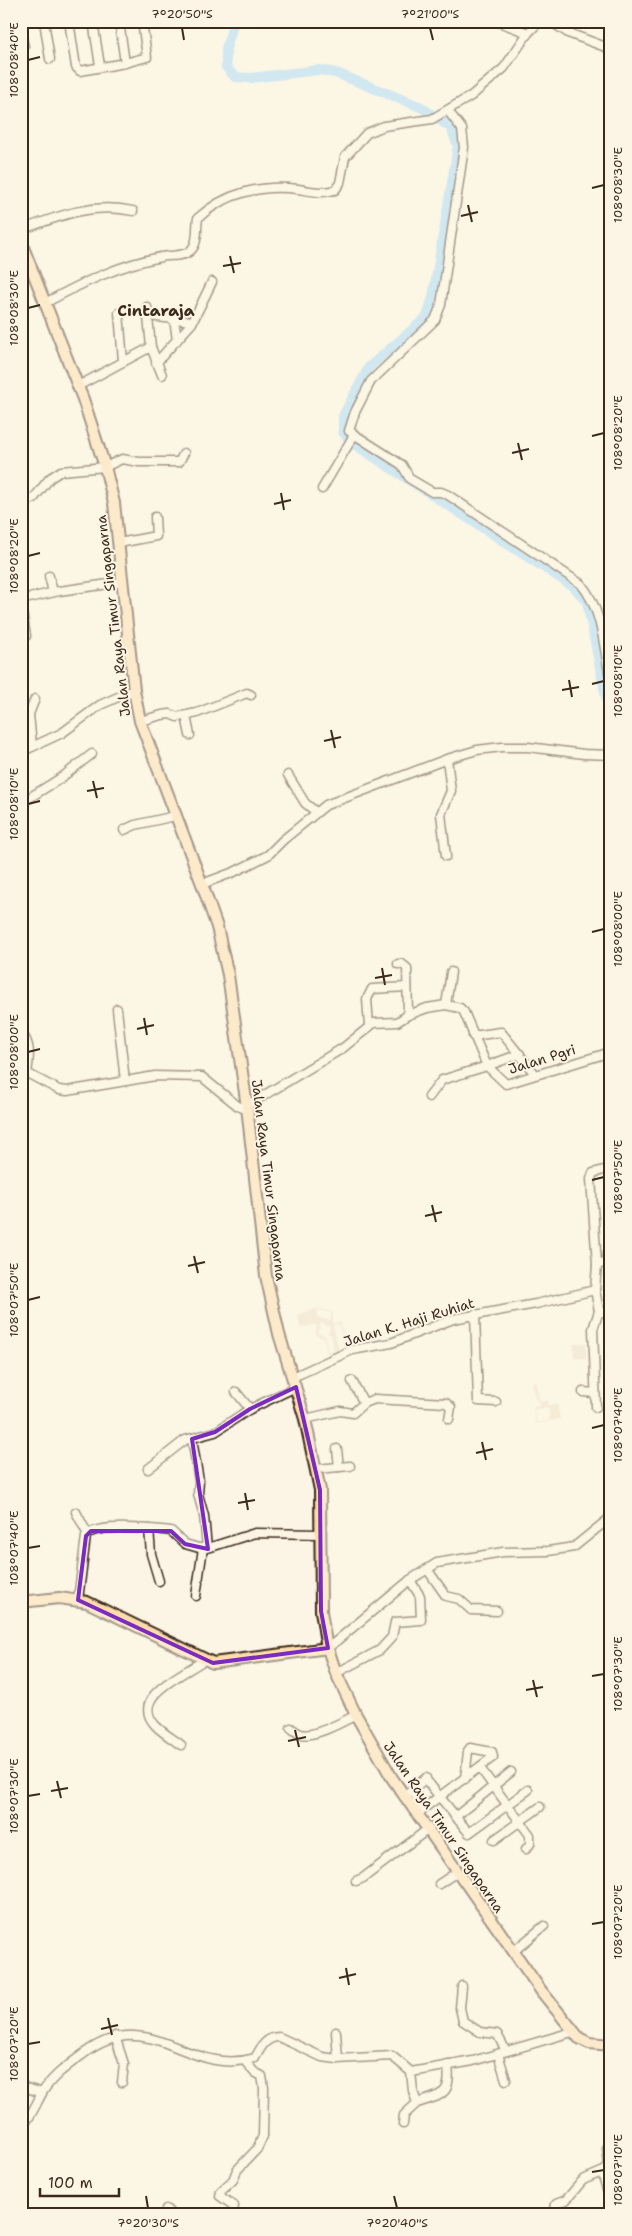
<svg xmlns="http://www.w3.org/2000/svg" width="632" height="2236" viewBox="0 0 632 2236" font-family="'Shantell Sans',sans-serif">
<style>
.built{fill:#eedfc7;fill-rule:evenodd}
.lines{fill:none;stroke-linecap:round;stroke-linejoin:round}
.river{stroke:#9ed7fe;stroke-width:10}
.minor-casing{stroke:#3b2a1e;stroke-width:11}
.major-casing{stroke:#3b2a1e;stroke-width:14}
.minor{stroke:#fcf5e5;stroke-width:8}
.major{stroke:#fddcac;stroke-width:10}
.marked{fill:none;stroke:#7b2cbf;stroke-width:4;stroke-linejoin:round}
.ticks{fill:none;stroke:#3b2a1e;stroke-width:2}
.labels{text-anchor:middle;dominant-baseline:central;stroke-width:4;stroke-linejoin:round;paint-order:stroke}
.street-label{font-size:14px;fill:#3b2a1e;stroke:#fcf5e5}
.quarter-label{font-size:16px;font-weight:bold;fill:#3b2a1e;stroke:#fcf5e5}
.neatline{fill:none;stroke:#3b2a1e;stroke-width:2}
.ticks-label{font-size:12px;text-anchor:middle;fill:#3b2a1e}
</style>
<rect width="100%" height="100%" fill="#fcf5e5"/>
<filter id="ink" filterUnits="userSpaceOnUse"><feTurbulence type="fractalNoise" baseFrequency=".02" numOctaves="2"/><feDisplacementMap in="SourceGraphic" scale="10" xChannelSelector="R" yChannelSelector="G"/><feConvolveMatrix kernelMatrix="1 2 1 2 8 2 1 2 1" color-interpolation-filters="sRGB"/></filter>
<g filter="url(#ink)">
<g class="built">
<path d="M318 1308 333 1312V1324L340 1322 347 1350 328 1356 324 1338 316 1335V1324L300 1328 298 1315ZM318 1309 332 1313 330 1321 317 1317ZM321 1323 330 1327 328 1334H331L334 1350 328 1351 325 1336 317 1333ZM339 1324 346 1349 339 1351 333 1325Z"/>
<path d="M586 1343V1359L574 1358 573 1344Z"/>
<path d="M536 1382 539 1399 542 1402 548 1400 549 1405 557 1404 560 1419 536 1424 533 1408 540 1406 539 1400 536 1401 534 1393 532 1383ZM548 1407 550 1420 537 1423 534 1410Z"/>
</g>
<g class="lines">
<path class="river" d="M234 21 226 49V67L235 77 250 78 319 70 336 73 421 107 451 128 458 146 433 297 427 317 369 367 343 416V432L351 442 574 587 587 602 606 697 611 707"/>
<g class="minor-casing">
<g id="minor">
<path d="M44 21 50 59"/>
<path d="M69 21 76 67 80 71 125 63 119 21"/>
<path d="M93 21 100 66"/>
<path d="M550 21 568 33 611 49"/>
<path d="M499 22 528 33"/>
<path d="M21 33 24 47"/>
<path d="M125 63 147 57 142 21"/>
<path d="M448 111 462 129 464 147 441 305 435 320 371 381 355 412 349 431 402 465 410 479 432 492H441L448 495 581 584C603 610 604 650 611 683"/>
<path d="M21 230C58 216 93 202 133 211"/>
<path d="M47 302C84 282 119 265 161 257 170 255 183 257 190 251 199 244 196 228 198 218 225 193 262 184 298 189 312 191 321 194 335 190L340 183 345 157 367 133 384 126 432 119 471 96 504 68 528 33 540 21"/>
<path d="M119 313 123 361"/>
<path d="M148 316 192 321"/>
<path d="M174 319 177 340"/>
<path d="M151 347 162 375"/>
<path d="M156 363 192 323 212 282"/>
<path d="M78 386 151 347 147 307"/>
<path d="M322 489 354 435"/>
<path d="M21 504 34 498 50 478 61 471 105 467 122 459 139 462H179L184 453"/>
<path d="M119 543 156 536 155 517"/>
<path d="M49 576 53 592"/>
<path d="M21 600 59 591 123 582"/>
<path d="M21 606 26 636 21 639"/>
<path d="M186 716 190 735"/>
<path d="M140 721 162 715 170 714 177 717 197 713 247 693 251 695"/>
<path d="M32 746 29 714 35 699"/>
<path d="M21 752 62 733 100 705 134 690"/>
<path d="M288 775 305 803 316 812"/>
<path d="M21 803 61 778 92 754"/>
<path d="M124 830 135 825 175 816"/>
<path d="M446 856 441 814 451 791 447 759"/>
<path d="M202 884 234 872 268 855 283 840 326 805 447 759 477 750 502 747H528L584 754 611 755"/>
<path d="M398 964H402L407 968 408 1015"/>
<path d="M446 1005 451 972"/>
<path d="M117 1009 125 1081"/>
<path d="M369 1026 367 999 372 989 407 987"/>
<path d="M21 1032C32 1045 29 1058 27 1074"/>
<path d="M473 1036 501 1032 535 1074"/>
<path d="M21 1070 59 1090 67 1091 155 1076 202 1077 238 1106 243 1108 343 1048 374 1023 397 1022 408 1015 427 1008 446 1005 460 1008 464 1012 487 1066 520 1054"/>
<path d="M429 1097 442 1080 487 1066 506 1084 611 1052"/>
<path d="M611 1168 593 1173 591 1179 597 1265 595 1290 599 1311 611 1314"/>
<path d="M597 1265 611 1261"/>
<path d="M475 1314 478 1401 496 1402"/>
<path d="M293 1377 352 1350 391 1343 453 1319 536 1304 595 1290"/>
<path d="M352 1381 364 1403"/>
<path d="M236 1392 250 1409"/>
<path d="M583 1392 595 1393"/>
<path d="M596 1407 593 1329 599 1311"/>
<path d="M305 1419 340 1411 353 1413 364 1403 375 1399 446 1403 451 1407 449 1419"/>
<path d="M192 1439 199 1481 198 1494 204 1516 207 1548"/>
<path d="M337 1449 339 1467"/>
<path d="M148 1469 185 1440 215 1432 250 1409 296 1387"/>
<path d="M317 1469 350 1466"/>
<path d="M76 1512 87 1533"/>
<path d="M149 1529 151 1554 159 1581"/>
<path d="M427 1569 446 1596 459 1599 471 1610 497 1611"/>
<path d="M196 1596 203 1548"/>
<path d="M78 1600 86 1536C94 1523 155 1529 171 1531L185 1544 199 1548 211 1547 255 1533 320 1534"/>
<path d="M328 1648 410 1580 437 1563 503 1552 548 1551 574 1547 611 1517"/>
<path d="M336 1673 380 1650 392 1637 395 1622 421 1620 420 1596 410 1580"/>
<path d="M291 1728C294 1730 297 1733 301 1734 314 1738 344 1721 356 1715"/>
<path d="M181 1745C173 1739 163 1733 156 1726 127 1696 187 1673 204 1660"/>
<path d="M480 1768 530 1835V1844L526 1849"/>
<path d="M427 1781 469 1833 528 1790"/>
<path d="M414 1790 421 1811"/>
<path d="M404 1797 426 1778"/>
<path d="M416 1814 493 1757 492 1752 470 1748 468 1751 465 1779"/>
<path d="M455 1817 511 1772"/>
<path d="M494 1840 540 1807"/>
<path d="M356 1881 363 1878 427 1830"/>
<path d="M439 1884 457 1872"/>
<path d="M514 1951 544 1926"/>
<path d="M462 1986 460 2008 463 2021 480 2032 497 2034 506 2051"/>
<path d="M336 2032 338 2059"/>
<path d="M115 2036 124 2064 122 2082"/>
<path d="M498 2054 506 2080"/>
<path d="M21 2086 42 2093"/>
<path d="M417 2103C441 2095 452 2096 448 2065"/>
<path d="M403 2124 404 2115 417 2103 413 2091 411 2072"/>
<path d="M21 2127C31 2118 35 2106 41 2095 50 2078 67 2066 82 2055 152 2002 185 2078 255 2058 261 2047 266 2037 279 2037L322 2057 337 2059 392 2056 411 2072 473 2061 572 2032"/>
<path d="M602 2173 608 2192 611 2193"/>
<path d="M166 2209 172 2215"/>
<path d="M232 2215 234 2206 220 2196 221 2191 233 2180 237 2170 257 2149 263 2136 264 2088 262 2076 254 2072 245 2061"/>
<path d="M554 2215 556 2204 566 2200 583 2180 606 2170 609 2164 607 2148 611 2142"/>
</g>
</g>
<g class="major-casing">
<g id="major">
<path d="M21 242 83 399 105 467 114 503 134 690 140 721 202 884 217 927 228 975 247 1107 266 1276 279 1334 305 1419 320 1490 321 1611 326 1643 336 1673 356 1715 392 1778 542 1992 579 2038 589 2043 611 2045"/>
<path d="M21 1602 59 1598 87 1602 213 1663 328 1648"/>
</g>
</g>
<use href="#minor" class="minor"/>
<use href="#major" class="major"/>
</g>
</g>
<path d="M0 0H632V2236H0ZM296 1387 320 1490 321 1611 328 1648 213 1663 78 1600 86 1536 91 1531H171L185 1544 208 1549 192 1439 215 1432 250 1409Z" fill="#fcf5e5" fill-opacity=".55" fill-rule="evenodd"/>
<path class="marked" d="M296 1387 320 1490 321 1611 328 1648 213 1663 78 1600 86 1536 91 1531H171L185 1544 208 1549 192 1439 215 1432 250 1409Z"/>
<path class="ticks" d="M182 28 184 40M430 28 433 40M28 60 40 57M592 188 604 185M468 205 472 222M461 216 478 212M230 256 234 273M223 266 241 263M28 308 40 305M592 436 604 433M518 443 522 460M512 453 529 449M281 493 284 510M274 504 291 500M28 556 40 553M569 680 572 697M592 684 604 681M562 690 579 687M331 730 335 748M324 741 341 737M93 781 97 798M87 791 104 788M28 804 40 801M592 932 604 929M382 968 385 985M375 978 392 975M144 1018 147 1035M137 1029 154 1025M28 1052 40 1049M592 1180 604 1177M432 1205 436 1222M425 1216 442 1212M194 1256 198 1273M188 1266 205 1262M28 1300 40 1297M592 1428 604 1425M482 1442 486 1460M476 1453 493 1449M245 1493 248 1510M238 1503 255 1500M28 1548 40 1546M592 1676 604 1674M533 1680 537 1697M526 1690 543 1687M295 1730 299 1747M288 1741 306 1737M57 1781 61 1798M51 1791 68 1788M28 1796 40 1794M592 1924 604 1922M346 1968 349 1985M339 1978 356 1974M108 2018 112 2035M101 2029 118 2025M28 2044 40 2042M592 2172 604 2170M146 2196 148 2208M394 2196 397 2208"/>
<g class="labels">
<g class="street-label">
<text transform="translate(113 616) rotate(-97)">Jalan Raya Timur Singaparna</text>
<text transform="translate(542 1059) rotate(-17)">Jalan Pgri</text>
<text transform="translate(269 1180) rotate(83)">Jalan Raya Timur Singaparna</text>
<text transform="translate(409 1322) rotate(-17)">Jalan K. Haji Ruhiat</text>
<text transform="translate(444 1827) rotate(56)">Jalan Raya Timur Singaparna</text>
</g>
<g class="quarter-label">
<text x="156" y="310">Cintaraja</text>
</g>
</g>
<rect width="632" height="2236" fill="none" stroke="#fcf5e5" stroke-width="55"/>
<path d="M40 2188v8h79v-8" fill="none" stroke="#3b2a1e" stroke-width="2.5"/>
<text x="48" y="2188" font-size="15" fill="#3b2a1e" stroke="#fcf5e5" stroke-width="4" paint-order="stroke">100 m</text>
<rect x="28" y="28" width="576" height="2180" class="neatline"/>
<g class="ticks-label">
<text x="182" y="18">7°20'50"S</text>
<text x="430" y="18">7°21'00"S</text>
<text transform="translate(14 60) rotate(-90)" y="4">108°08'40"E</text>
<text transform="translate(618 185) rotate(-90)" y="4">108°08'30"E</text>
<text transform="translate(14 308) rotate(-90)" y="4">108°08'30"E</text>
<text transform="translate(618 433) rotate(-90)" y="4">108°08'20"E</text>
<text transform="translate(14 556) rotate(-90)" y="4">108°08'20"E</text>
<text transform="translate(618 681) rotate(-90)" y="4">108°08'10"E</text>
<text transform="translate(14 804) rotate(-90)" y="4">108°08'10"E</text>
<text transform="translate(618 929) rotate(-90)" y="4">108°08'00"E</text>
<text transform="translate(14 1052) rotate(-90)" y="4">108°08'00"E</text>
<text transform="translate(618 1177) rotate(-90)" y="4">108°07'50"E</text>
<text transform="translate(14 1300) rotate(-90)" y="4">108°07'50"E</text>
<text transform="translate(618 1425) rotate(-90)" y="4">108°07'40"E</text>
<text transform="translate(14 1548) rotate(-90)" y="4">108°07'40"E</text>
<text transform="translate(618 1674) rotate(-90)" y="4">108°07'30"E</text>
<text transform="translate(14 1796) rotate(-90)" y="4">108°07'30"E</text>
<text transform="translate(618 1922) rotate(-90)" y="4">108°07'20"E</text>
<text transform="translate(14 2044) rotate(-90)" y="4">108°07'20"E</text>
<text transform="translate(618 2170) rotate(-90)" y="4">108°07'10"E</text>
<text x="148" y="2227">7°20'30"S</text>
<text x="397" y="2227">7°20'40"S</text>
</g>
</svg>
